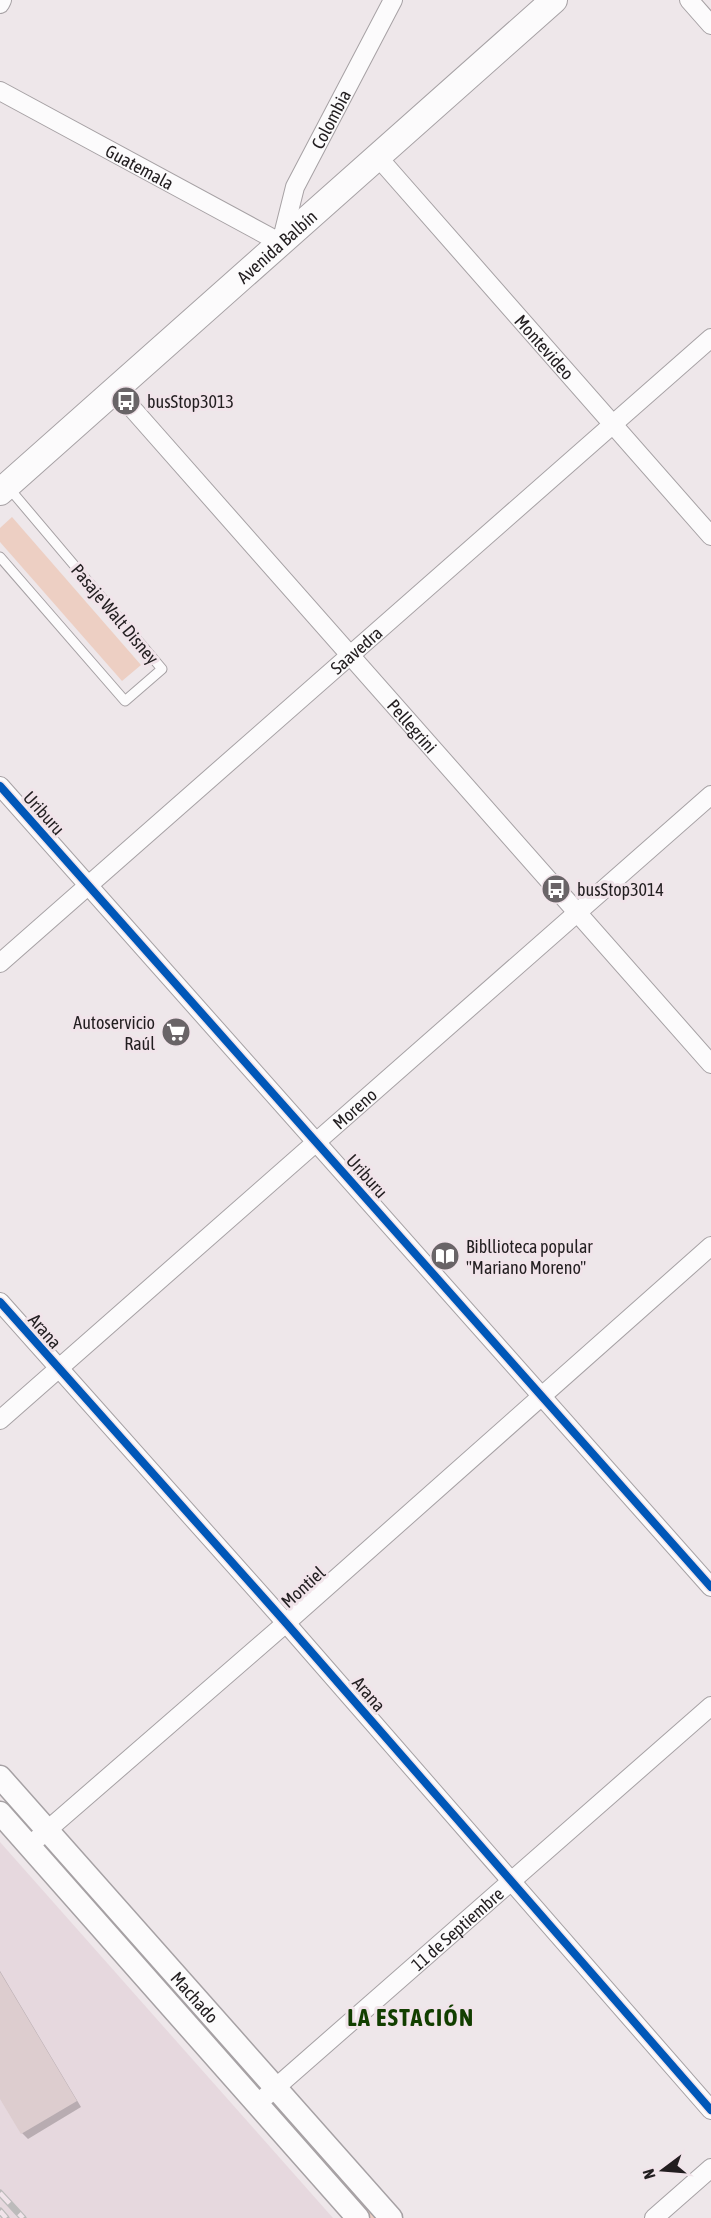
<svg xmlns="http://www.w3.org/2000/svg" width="711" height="2218" viewBox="0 0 711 2218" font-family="'Asap Condensed',sans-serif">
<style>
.built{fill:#e6d8de}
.green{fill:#edcfc3}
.shadow{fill:#0003}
.building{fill:#ddcdcf}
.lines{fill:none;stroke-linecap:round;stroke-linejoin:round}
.service-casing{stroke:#a6a1a4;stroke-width:11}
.minor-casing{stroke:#a6a1a4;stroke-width:20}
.tertiary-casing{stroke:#a6a1a4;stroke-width:25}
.secondary-casing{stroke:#a6a1a4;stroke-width:28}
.service{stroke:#fcfbfc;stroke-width:9}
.minor{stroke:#fcfbfc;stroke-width:18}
.tertiary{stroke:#fcfbfc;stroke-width:22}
.secondary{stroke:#fcfbfc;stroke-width:26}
.rail-casing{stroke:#bcbbbb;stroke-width:7}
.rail{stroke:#f1e4ea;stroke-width:4.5;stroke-dasharray:14;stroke-linecap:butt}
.cycleway-casing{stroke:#f1e4ea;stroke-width:11}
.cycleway{stroke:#0057b8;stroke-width:8}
.labels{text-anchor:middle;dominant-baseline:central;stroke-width:6;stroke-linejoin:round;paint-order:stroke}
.street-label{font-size:18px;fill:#221e20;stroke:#f1e4ea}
.poi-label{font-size:18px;fill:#221e20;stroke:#f1e4ea;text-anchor:start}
.district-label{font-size:24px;font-weight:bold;letter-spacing:1.5px;fill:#123e00;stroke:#f1e4ea}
</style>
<rect width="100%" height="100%" fill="#eee7ea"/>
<path class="built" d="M0 1842 333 2218H0Z"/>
<g class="green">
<path d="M12 517 141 665 122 681 0 542V528Z"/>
<path d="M51 1848 262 2085 258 2089 46 1852Z"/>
<path d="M277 2104 379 2218H370L273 2108Z"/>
</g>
<path class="shadow" d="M0 1971 81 2107 28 2139 22 2133 0 2096Z"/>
<path class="building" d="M0 1972 77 2101 21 2134 0 2099Z"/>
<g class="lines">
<g class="service-casing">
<path id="service" d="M0 557 125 701 162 669 8 487"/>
</g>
<g class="minor-casing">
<g id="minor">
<path d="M689 0 711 25"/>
<path d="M0 4 2 0"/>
<path id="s1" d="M0 91 281 243 295 187 393 0"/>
<path id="s2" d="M377 156 711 536"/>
<path id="s3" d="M116 390 711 1064"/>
<path d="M0 786 711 1587"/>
<path id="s4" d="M0 963 711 338"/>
<path d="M0 1302 286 1623 711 2110"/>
<path id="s5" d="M0 1420 711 795"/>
<path d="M29 1846 286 1623 711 1246"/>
<path id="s6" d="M257 2104 711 1706"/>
<path d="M654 2218 711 2168"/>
</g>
</g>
<g class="tertiary-casing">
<g id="tertiary">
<path id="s7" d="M0 1777 391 2218"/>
<path d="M0 1813 358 2218"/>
</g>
</g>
<g class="secondary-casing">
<g id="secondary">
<path id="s8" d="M0 492 554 0"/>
</g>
</g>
<use href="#service" class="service"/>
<use href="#minor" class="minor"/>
<use href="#tertiary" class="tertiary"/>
<use href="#secondary" class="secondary"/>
<g class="rail-casing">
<g id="rail">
<path d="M0 2193 23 2218"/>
<path d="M0 2211 6 2218"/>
</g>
</g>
<use href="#rail" class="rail"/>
<g class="cycleway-casing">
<g id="cycleway">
<path d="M0 786 711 1587"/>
<path d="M0 1302 286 1623 711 2110"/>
</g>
</g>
<use href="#cycleway" class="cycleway"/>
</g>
<defs>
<g id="bus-disc" transform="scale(1.5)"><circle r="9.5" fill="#696467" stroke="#f1e4ea"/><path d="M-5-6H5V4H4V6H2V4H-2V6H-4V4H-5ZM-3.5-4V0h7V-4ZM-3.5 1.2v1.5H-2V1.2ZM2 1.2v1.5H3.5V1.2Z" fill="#fff"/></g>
<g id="supermarket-disc" transform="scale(1.5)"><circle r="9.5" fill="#696467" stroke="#f1e4ea"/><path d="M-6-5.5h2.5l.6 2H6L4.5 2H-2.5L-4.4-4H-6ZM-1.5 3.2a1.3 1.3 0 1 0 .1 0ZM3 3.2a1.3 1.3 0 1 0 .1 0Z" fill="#fff"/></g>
<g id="library-disc" transform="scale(1.5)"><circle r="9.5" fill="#696467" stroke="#f1e4ea"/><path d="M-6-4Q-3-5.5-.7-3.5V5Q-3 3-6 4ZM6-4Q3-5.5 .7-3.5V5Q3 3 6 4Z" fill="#fff"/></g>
</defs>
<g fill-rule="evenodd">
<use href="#bus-disc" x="126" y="401"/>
<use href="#bus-disc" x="556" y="889"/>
<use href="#supermarket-disc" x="176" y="1032"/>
<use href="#library-disc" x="445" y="1256"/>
</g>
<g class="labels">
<g class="street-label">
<text stroke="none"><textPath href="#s1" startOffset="454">Colombia</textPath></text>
<text stroke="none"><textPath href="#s1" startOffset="159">Guatemala</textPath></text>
<text stroke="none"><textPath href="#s8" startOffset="370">Avenida Balbín</textPath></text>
<text stroke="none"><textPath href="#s2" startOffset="254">Montevideo</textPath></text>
<text transform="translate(115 614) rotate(50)">Pasaje Walt Disney</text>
<text stroke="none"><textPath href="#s4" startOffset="474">Saavedra</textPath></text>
<text stroke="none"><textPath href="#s3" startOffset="448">Pellegrini</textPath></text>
<text transform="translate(44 813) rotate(48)">Uriburu</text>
<text stroke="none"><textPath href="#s5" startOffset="472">Moreno</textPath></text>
<text transform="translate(367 1176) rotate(48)">Uriburu</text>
<text transform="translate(45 1331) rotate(49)">Arana</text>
<text transform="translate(303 1587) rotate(-42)">Montiel</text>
<text transform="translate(369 1694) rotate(49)">Arana</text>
<text stroke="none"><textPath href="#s6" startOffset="266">11 de Septiembre</textPath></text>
<text stroke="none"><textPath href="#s7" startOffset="294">Machado</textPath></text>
</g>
<g class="poi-label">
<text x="147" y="401">busStop3013</text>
<text x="577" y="889">busStop3014</text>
<text x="155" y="1022" text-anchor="end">Autoservicio<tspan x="155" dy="21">Raúl</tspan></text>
<text x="466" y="1246">Bibllioteca popular<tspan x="466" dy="21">"Mariano Moreno"</tspan></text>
</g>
<g class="district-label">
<text x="411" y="2017">LA ESTACIÓN</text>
</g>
</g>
<g transform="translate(663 2170) rotate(254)" stroke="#f1e4ea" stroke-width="4.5" paint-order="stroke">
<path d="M0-4.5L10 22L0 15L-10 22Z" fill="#221e20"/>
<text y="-9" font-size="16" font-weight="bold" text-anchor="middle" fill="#221e20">N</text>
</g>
</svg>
